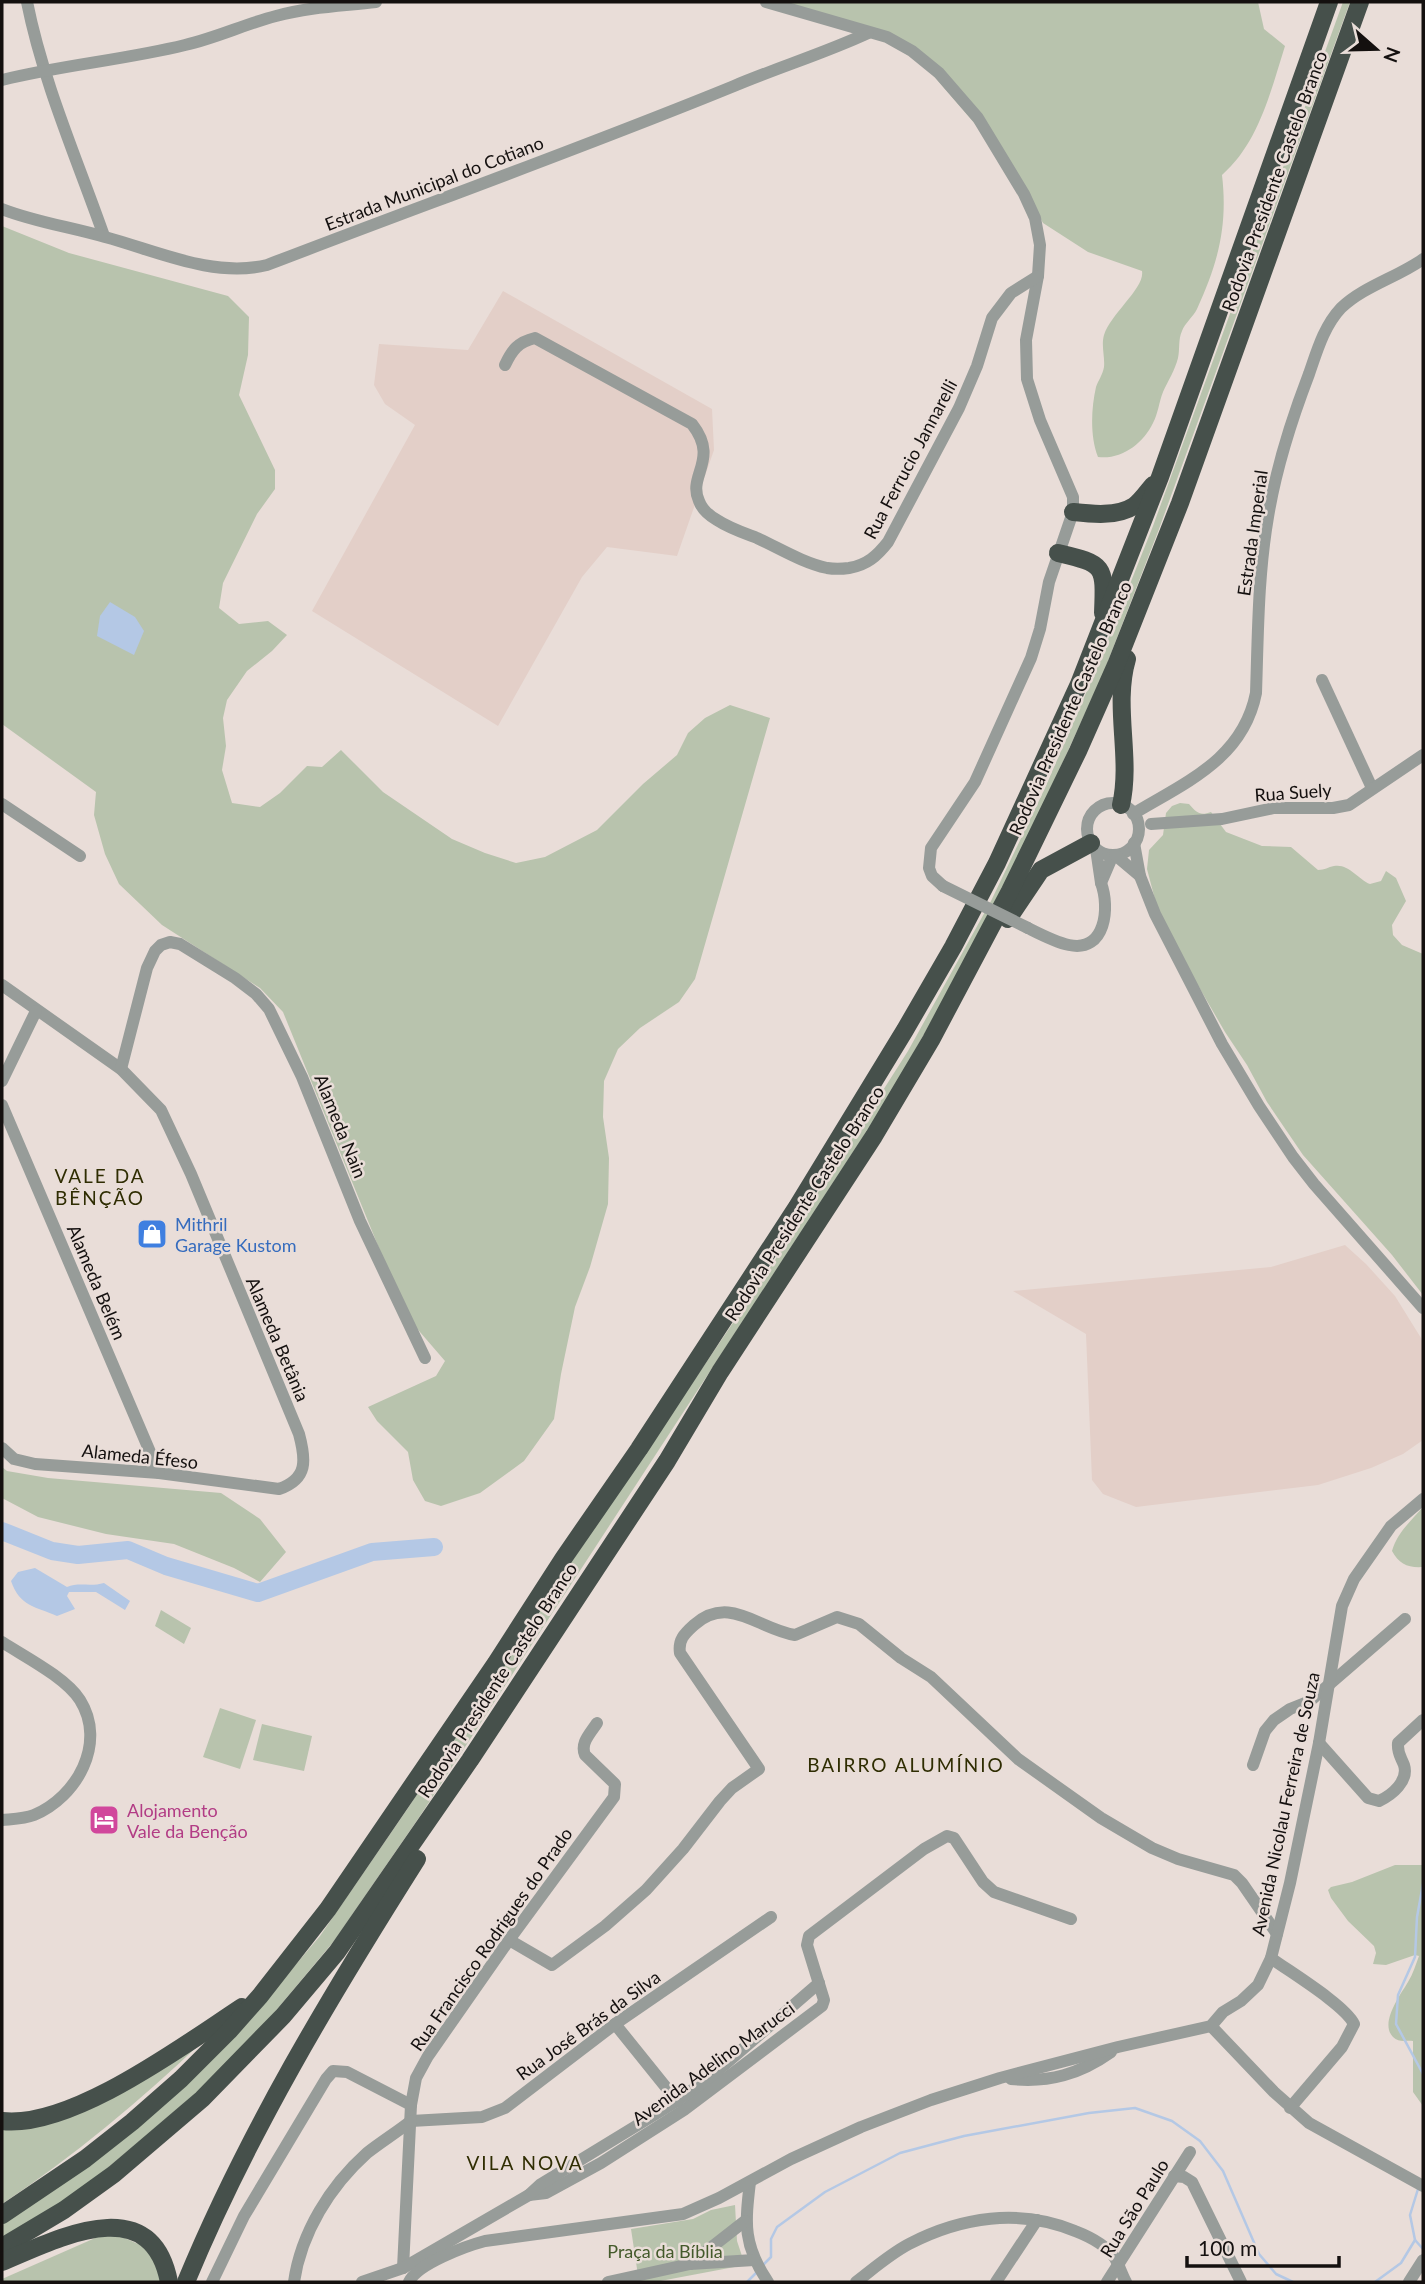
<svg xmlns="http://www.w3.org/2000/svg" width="1425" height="2284" viewBox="0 0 1425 2284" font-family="Lato,sans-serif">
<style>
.built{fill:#e3cfc8}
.green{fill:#b8c3ad}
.water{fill:#b4c8e5}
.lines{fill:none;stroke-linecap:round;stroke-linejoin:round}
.stream{stroke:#b4c8e5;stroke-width:2.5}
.river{stroke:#b4c8e5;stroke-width:18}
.minor{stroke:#979c99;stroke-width:12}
.highway{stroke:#46504b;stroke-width:18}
.minor-bridge{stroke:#979c99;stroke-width:12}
.labels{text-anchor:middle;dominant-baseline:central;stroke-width:5;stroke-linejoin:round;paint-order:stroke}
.street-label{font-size:18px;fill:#14100f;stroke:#e9ddd8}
.shop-label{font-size:18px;fill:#366cbe;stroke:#e9ddd8;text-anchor:start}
.hotel-label{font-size:18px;fill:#b23c85;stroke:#e9ddd8;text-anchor:start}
.park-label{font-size:18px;fill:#445a2b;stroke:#e9ddd8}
.neighbourhood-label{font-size:19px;letter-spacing:2px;fill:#2f2d02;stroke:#e9ddd8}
</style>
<rect width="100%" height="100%" fill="#e9ddd8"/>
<g class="built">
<path d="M503 291 712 409 714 450 677 556 607 547 582 577 498 726 312 611 415 425 385 404 374 385 379 344 468 350Z"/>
<path d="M1345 1245 1366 1264 1395 1296 1421 1338 1423 1345V1440L1403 1454 1371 1468 1318 1485 1136 1507 1103 1494 1092 1480 1086 1334 1013 1291 1271 1267Z"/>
</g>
<g class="green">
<path d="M782 2H1258L1264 29 1285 46C1271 90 1259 143 1222 175 1228 226 1218 263 1197 309 1193 317 1185 323 1182 331 1178 339 1180 350 1178 358 1175 370 1168 381 1163 392 1159 402 1158 414 1153 423 1143 444 1121 460 1098 457 1090 437 1091 409 1096 387 1098 381 1103 374 1104 367 1105 356 1101 346 1104 335 1111 313 1145 288 1142 271L1088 252 1043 223 1014 169 913 52Z"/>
<path d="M1343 2H1350L1159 529 1103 674 998 904 885 1103 420 1816 334 1941 258 2032 197 2092 97 2177 62 2203 2 2240V2224L23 2211 269 1996 320 1936 408 1808 511 1651 768 1271 908 1051 991 901 1045 788 1095 672 1153 526Z"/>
<path d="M2 226 69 253 228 296 249 317 248 355 239 395 275 470V489L257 514 223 583 219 608 239 624 268 621 287 635 272 651 247 671 227 700 223 718 226 746 222 770 232 803 260 807 280 793 307 766 322 767 341 750 383 792 452 839 485 853 516 863 545 857 597 830 643 784 677 755 688 733 705 718 730 705 770 718 695 979 679 1002 640 1028 618 1049 604 1081 603 1117 609 1158 608 1204 590 1267 575 1307 561 1374 554 1419 524 1461 480 1493 441 1506 425 1501 413 1480 408 1452 377 1421 368 1407 436 1376 445 1361 407 1317 283 1012 260 988 162 925 119 884 105 854 94 815 96 792 2 724Z"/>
<path d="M1180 803 1189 804C1197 813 1200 816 1211 812L1226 832 1262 846 1291 847 1318 870C1325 870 1328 867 1334 866 1348 863 1358 879 1370 884L1381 881 1386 871 1396 878 1406 901 1392 925 1393 935 1402 945 1423 954V1295L1392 1255 1303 1155 1267 1102 1247 1065 1225 1032 1166 930 1157 907 1147 869 1149 850 1163 835 1166 813 1172 806Z"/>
<path d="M2 1467 7 1471 48 1478 221 1493 260 1519 286 1552 260 1582 234 1568 174 1544 106 1534 38 1517 2 1498Z"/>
<path d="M1423 1507V1567C1408 1568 1399 1564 1392 1551 1397 1533 1411 1521 1423 1507Z"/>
<path d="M161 1610 191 1628 184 1644 155 1626Z"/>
<path d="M220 1708 256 1720 240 1769 203 1757Z"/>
<path d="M262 1724 312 1736 304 1771 253 1760Z"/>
<path d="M1395 1865H1423V2106L1413 2092V2041C1406 2040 1399 2043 1393 2037 1379 2023 1401 1994 1408 1982 1413 1974 1416 1964 1419 1956L1415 1955 1386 1965 1373 1964 1376 1953 1374 1946 1348 1921 1331 1898 1328 1890 1331 1887 1352 1882Z"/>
<path d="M203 2041C140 2101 74 2156 2 2204V2128H14Z"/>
<path d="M735 2205 737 2241 745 2265 655 2282H639L631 2229 693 2219 711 2210Z"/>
<path d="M102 2235H118L147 2248 164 2282H2V2279Z"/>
</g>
<g class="water">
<path d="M110 602 135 617 144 631 134 655 97 636 100 616Z"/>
<path d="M35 1568 67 1587C78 1582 91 1587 104 1583L130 1601 125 1610 96 1592H69L67 1596 75 1609 57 1616C35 1606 20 1607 11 1581L18 1572Z"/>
</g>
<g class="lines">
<g class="stream">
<path d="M1423 1884 1417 1917 1415 1957 1398 1995 1396 2024 1423 2074"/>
<path d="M1415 2240 1423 2249"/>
<path d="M764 2264 771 2257V2239L777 2227 825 2192 900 2153 964 2136 1089 2113 1135 2108 1172 2121 1200 2141 1223 2171 1259 2254 1276 2274 1293 2282"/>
<path d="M747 2282 757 2272"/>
<path d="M1375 2282 1401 2263 1415 2240 1410 2215 1418 2189"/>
</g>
<path class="river" d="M2 1531 52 1551 78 1555 128 1550 166 1566 258 1593 372 1552 434 1547"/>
<g class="minor">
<path d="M27 2C43 82 77 159 104 236"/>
<path d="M766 2 887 37 912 51 939 73 978 118 1024 194 1035 218 1040 245 1038 276 1026 340 1027 379 1040 420 1073 497V512L1049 582 1040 629 1031 658 975 782 931 848 929 868 932 876 943 886"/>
<path d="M2 80C62 65 124 60 185 45 216 38 245 24 276 16 309 7 342 6 376 2"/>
<path d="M2 209C35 222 71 227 105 237 157 251 213 278 267 265 423 205 580 149 734 86 779 67 825 53 868 33"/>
<path d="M505 365C512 350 518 342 535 338L692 424C720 460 687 475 699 501 702 509 710 516 717 520 729 528 744 533 757 538 779 548 803 563 827 568 833 569 842 569 849 568 867 565 877 556 888 542L959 408 977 366 992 318 1011 293 1038 276"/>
<path d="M1322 680 1372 788"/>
<circle cx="1113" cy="829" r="26"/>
<path d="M2 804 80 856"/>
<path d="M1133 814C1186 782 1243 759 1256 693 1258 634 1258 575 1268 517 1276 468 1291 421 1309 374 1317 351 1324 326 1341 308 1364 286 1398 277 1423 259"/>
<path d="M1151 824 1222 819 1274 808H1333L1349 805 1423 755"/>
<path d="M1134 843 1140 876 1155 914 1222 1044 1259 1106 1293 1157 1314 1184 1423 1308"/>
<path d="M1096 849 1101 883 1113 855"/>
<path d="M1115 855 1140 876"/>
<path d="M1028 928C1040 934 1055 942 1069 945 1106 953 1110 907 1101 883"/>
<path d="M2 985 121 1069 161 1110 191 1174 299 1434C306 1460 308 1479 279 1489L159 1473 35 1464 14 1459 2 1448"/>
<path d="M121 1069 147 968 155 951 161 945 170 942 180 944 235 978 256 994 269 1009 302 1077 360 1221 425 1358"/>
<path d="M2 1081 36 1011"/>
<path d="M2 1105 159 1473"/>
<path d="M2 1642C25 1657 65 1677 80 1700 107 1743 77 1797 34 1815 24 1819 12 1819 2 1820"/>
<path d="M1319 1743 1368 1798 1379 1801C1392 1795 1409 1781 1404 1765 1401 1757 1397 1753 1398 1743L1423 1720"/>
<path d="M1253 1765 1265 1731 1274 1720 1290 1709 1310 1701 1405 1619"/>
<path d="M509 1940 552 1965 605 1926 646 1890 683 1849 720 1801 732 1788 759 1769 680 1653C678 1640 684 1634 694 1625 729 1594 758 1629 795 1635L837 1617 859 1624 901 1658 931 1677 1018 1759 1101 1818 1152 1848 1178 1859 1234 1875 1242 1883 1277 1934"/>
<path d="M1271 1958C1290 1972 1345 2005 1354 2024L1342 2047 1290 2108"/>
<path d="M615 2024 677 2101"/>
<path d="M1211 2026 1274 2092 1309 2123 1423 2186"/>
<path d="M1011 2079C1049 2083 1080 2074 1111 2052"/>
<path d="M411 2121 482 2117 505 2108 615 2024 771 1917"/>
<path d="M1174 2176 1184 2177 1192 2182 1241 2282"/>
<path d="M750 2182C745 2224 743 2245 768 2282"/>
<path d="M529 2195 546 2193 601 2163 684 2110 822 2006 824 2000 807 1945 809 1936 924 1849 947 1836 954 1838 983 1882 994 1892 1071 1919"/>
<path d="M690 2264 745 2221"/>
<path d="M403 2268 411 2105 416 2078 428 2056 509 1940 614 1797 615 1784 585 1755C580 1743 590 1734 597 1723"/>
<path d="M212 2282 244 2216 326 2079 333 2071 347 2072 411 2105"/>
<path d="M294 2282C301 2233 330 2186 367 2153 381 2142 397 2132 411 2121"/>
<path d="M362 2282 403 2268 529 2195 541 2184 677 2101 715 2073 819 1983"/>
<path d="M409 2282C417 2264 466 2246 485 2241L683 2214 719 2198 791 2159 861 2127 931 2100 1000 2078 1118 2047 1211 2026 1223 2012 1241 2001 1258 1985 1271 1958 1290 1883 1319 1743 1342 1606 1354 1579 1391 1526 1423 1499"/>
<path d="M608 2282 690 2264 754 2260"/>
<path d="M856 2282C873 2269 890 2254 909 2244 961 2217 1019 2208 1075 2231 1088 2236 1106 2245 1115 2258 1119 2265 1122 2275 1126 2282"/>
<path d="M996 2282 1037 2220"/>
<path d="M1107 2282 1190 2152"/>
<path d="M1409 2282 1423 2260"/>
</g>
<g class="highway">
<path d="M1073 512C1091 514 1117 517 1134 506 1141 501 1147 492 1153 485"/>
<path d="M1058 553C1105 564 1105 565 1103 613"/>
<path d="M1121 805C1132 757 1113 707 1127 659"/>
<path d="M1008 919 1041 870 1091 843"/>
<path d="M2 2121C71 2129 184 2045 242 2007"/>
<path d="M2 2215 85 2159 132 2122 181 2079 229 2031 260 1996 328 1909 496 1663 563 1559 639 1449 797 1207 905 1030 953 947 997 863 1079 684 1160 477 1329 2"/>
<path d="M2 2247 64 2210 114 2174 202 2099 283 2016 337 1952 470 1760 667 1461 720 1372 874 1136 931 1040 1010 891 1078 751 1116 665 1180 503 1360 2"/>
<path d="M2 2262C57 2239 151 2189 169 2282"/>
<path d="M186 2282C247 2134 331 1995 417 1859"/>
</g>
<path class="minor-bridge" d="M943 886 1028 928"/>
</g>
<defs>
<g id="shop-square" transform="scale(1.575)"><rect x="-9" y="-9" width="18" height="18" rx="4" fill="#3f7fe0" stroke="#e9ddd8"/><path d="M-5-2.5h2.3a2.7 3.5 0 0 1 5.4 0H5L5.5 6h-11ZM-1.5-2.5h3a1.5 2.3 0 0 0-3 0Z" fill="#fff"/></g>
<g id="hotel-square" transform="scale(1.575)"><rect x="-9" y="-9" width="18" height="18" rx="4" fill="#d1479c" stroke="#e9ddd8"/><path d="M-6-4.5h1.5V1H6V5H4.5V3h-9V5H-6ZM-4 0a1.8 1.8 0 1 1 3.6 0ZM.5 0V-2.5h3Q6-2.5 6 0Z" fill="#fff"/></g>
</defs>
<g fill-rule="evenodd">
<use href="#shop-square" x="152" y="1234"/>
<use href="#hotel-square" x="104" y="1820"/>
</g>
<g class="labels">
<g class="street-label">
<text transform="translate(1274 181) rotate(-70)">Rodovia Presidente Castelo Branco</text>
<text transform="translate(434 183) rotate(-21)">Estrada Municipal do Cotiano</text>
<text transform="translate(910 459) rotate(-62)">Rua Ferrucio Jannarelli</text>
<text transform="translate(1252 533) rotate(-82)">Estrada Imperial</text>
<text transform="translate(1070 708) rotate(-66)">Rodovia Presidente Castelo Branco</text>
<text transform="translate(1293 792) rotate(-4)">Rua Suely</text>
<text transform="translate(341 1126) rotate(68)">Alameda Nain</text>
<text transform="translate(804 1203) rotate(-57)">Rodovia Presidente Castelo Branco</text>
<text transform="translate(97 1282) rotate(67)">Alameda Belém</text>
<text transform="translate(278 1339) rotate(67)">Alameda Betânia</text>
<text transform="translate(140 1456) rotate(6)">Alameda Éfeso</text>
<text transform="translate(497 1680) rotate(-57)">Rodovia Presidente Castelo Branco</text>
<text transform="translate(1285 1804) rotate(-78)">Avenida Nicolau Ferreira de Souza</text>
<text transform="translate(491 1939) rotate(-55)">Rua Francisco Rodrigues do Prado</text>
<text transform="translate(588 2025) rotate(-36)">Rua José Brás da Silva</text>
<text transform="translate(713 2063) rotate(-36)">Avenida Adelino Marucci</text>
<text transform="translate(1134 2208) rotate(-58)">Rua São Paulo</text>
</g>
<g class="shop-label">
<text x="175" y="1224">Mithril<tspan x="175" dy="21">Garage Kustom</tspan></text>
</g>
<g class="hotel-label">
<text x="127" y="1810">Alojamento<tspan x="127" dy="21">Vale da Benção</tspan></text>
</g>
<g class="park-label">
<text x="665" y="2251">Praça da Bíblia</text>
</g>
<g class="neighbourhood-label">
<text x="100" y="1175">VALE DA<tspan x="100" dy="22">BÊNÇÃO</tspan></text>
<text x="906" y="1764">BAIRRO ALUMÍNIO</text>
<text x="525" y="2162">VILA NOVA</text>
</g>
</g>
<rect width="1425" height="2284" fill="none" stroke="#14100f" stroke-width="7"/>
<g transform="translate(1376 49) rotate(110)" stroke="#e9ddd8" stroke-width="5" paint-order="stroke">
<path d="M0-5L12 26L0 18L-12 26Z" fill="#14100f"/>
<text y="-10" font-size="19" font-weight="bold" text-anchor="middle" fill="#14100f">N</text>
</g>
<path d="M1187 2256v10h152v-10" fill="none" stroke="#14100f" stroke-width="3.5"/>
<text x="1198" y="2256" font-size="21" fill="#14100f" stroke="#e9ddd8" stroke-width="5" paint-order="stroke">100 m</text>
</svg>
